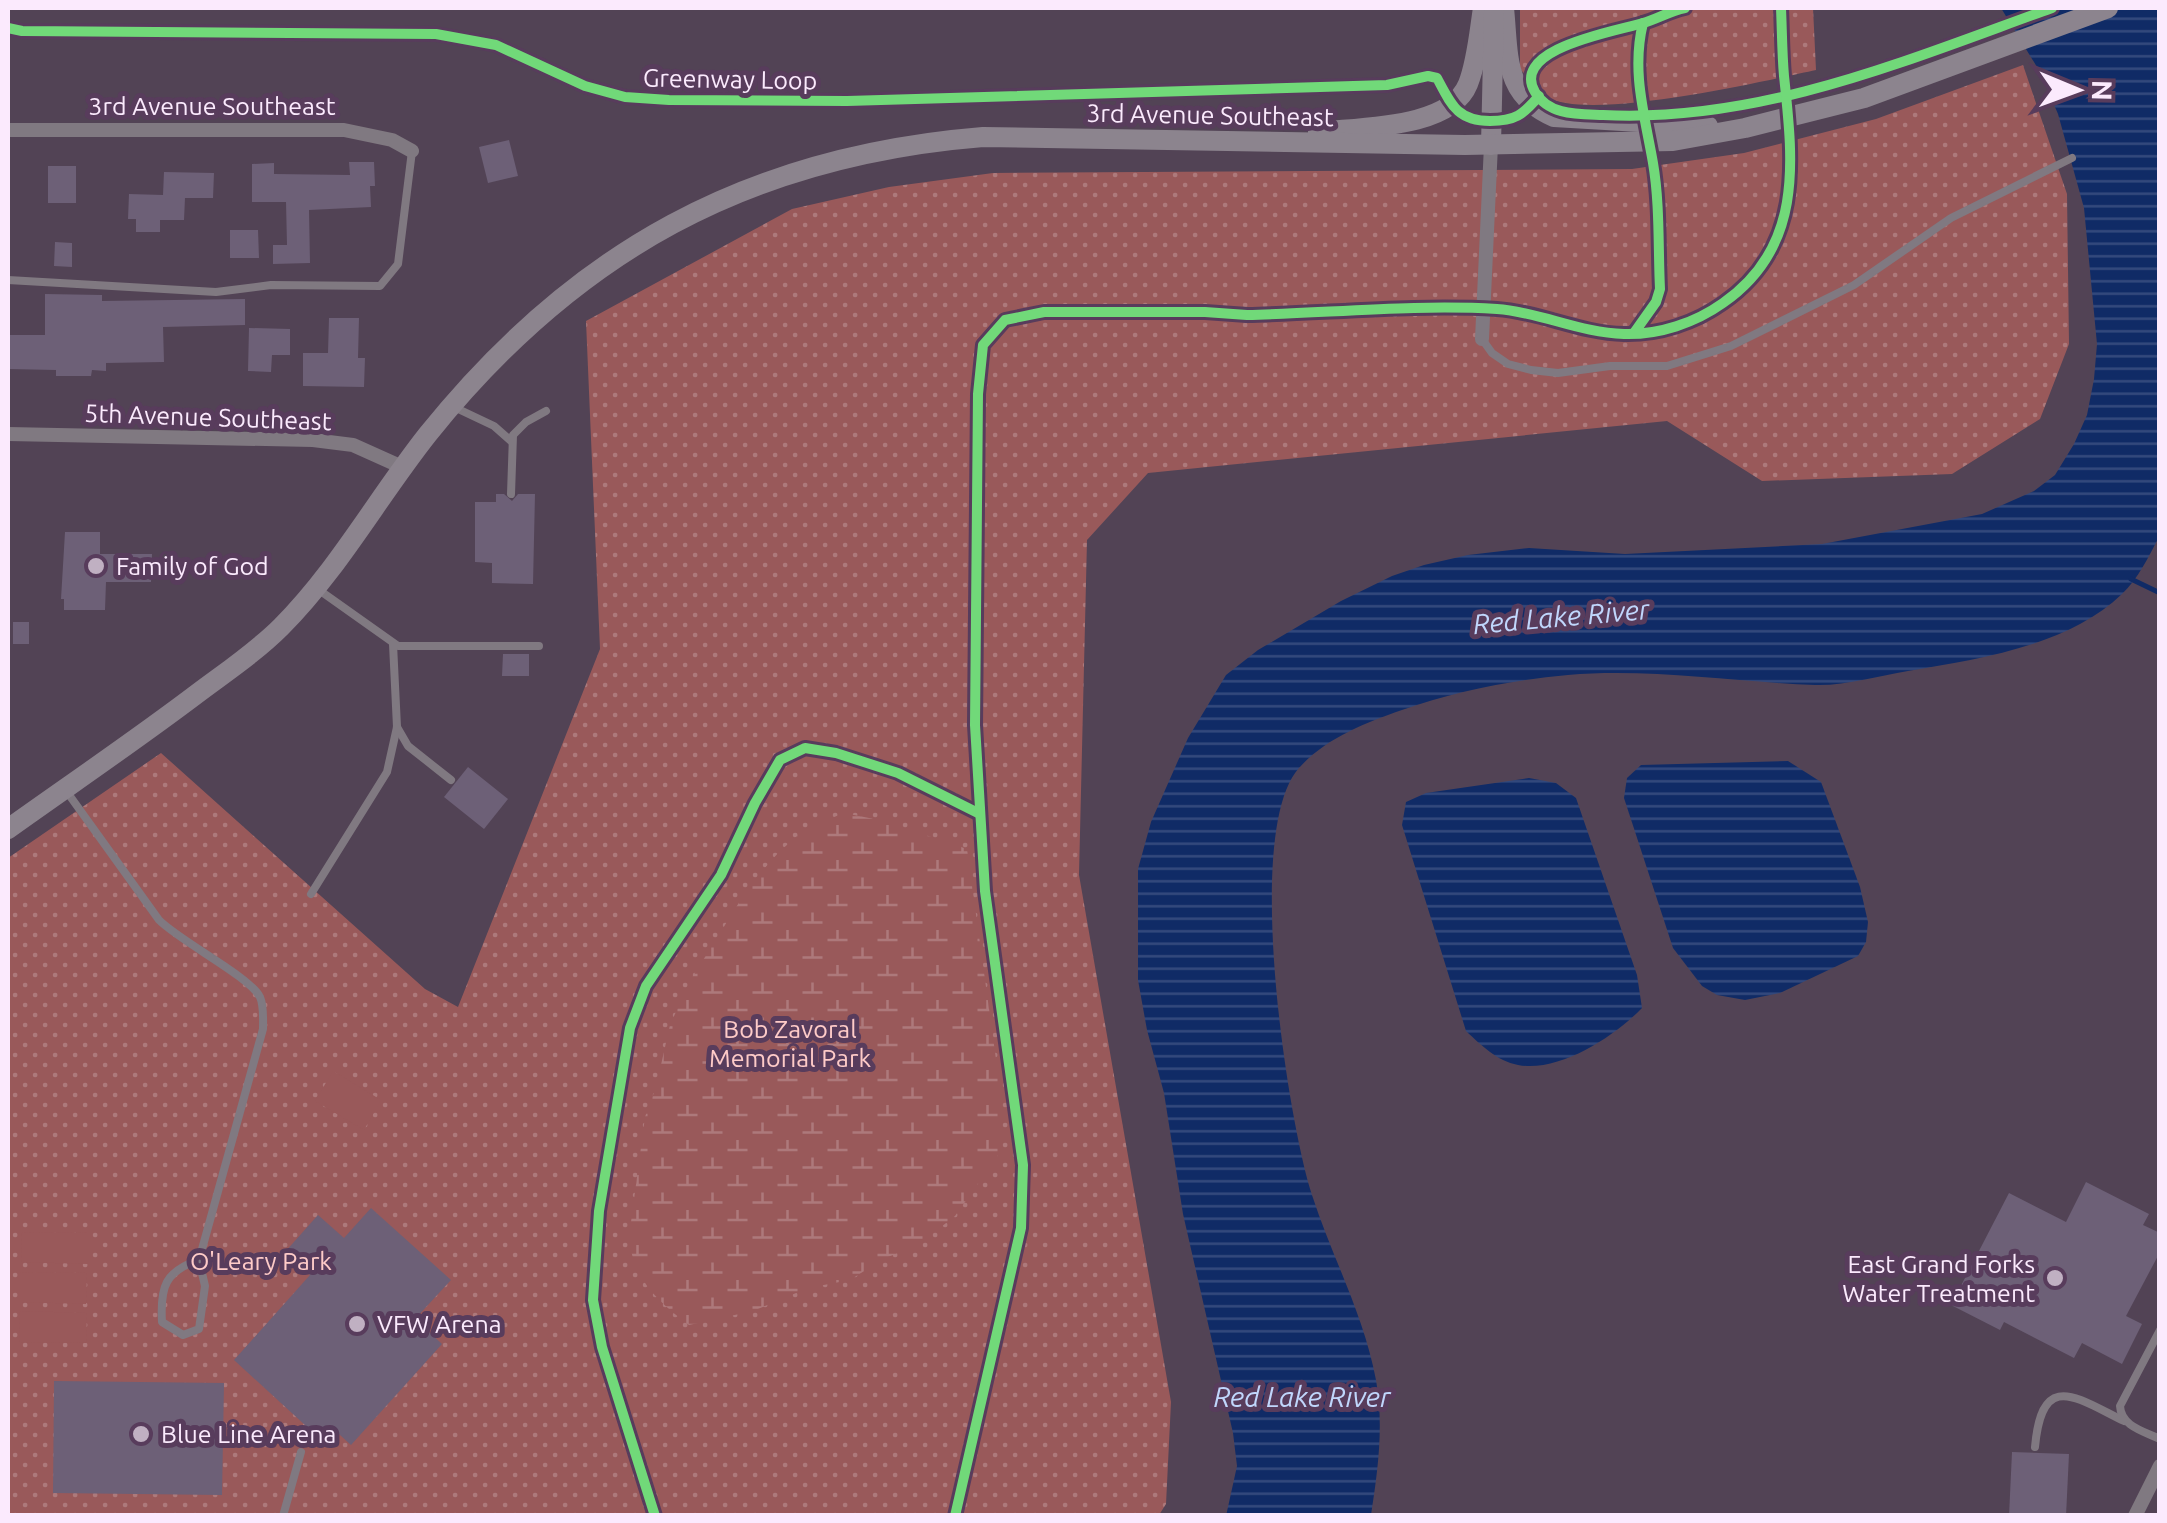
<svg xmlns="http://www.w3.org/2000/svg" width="2167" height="1523" viewBox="0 0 2167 1523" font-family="Ubuntu,sans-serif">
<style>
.green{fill:url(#green-dots)}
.wetland{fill:url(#wetland-marsh)}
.pitch{fill:#99595a}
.water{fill:url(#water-rules)}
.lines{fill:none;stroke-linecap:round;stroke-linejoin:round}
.stream{stroke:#102b66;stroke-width:5}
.building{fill:#6d6077}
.lane{stroke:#807981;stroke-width:8}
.street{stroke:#807981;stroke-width:14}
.secondary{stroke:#8c848e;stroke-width:20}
.cycleway-casing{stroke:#583c5c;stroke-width:16}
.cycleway{stroke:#71d979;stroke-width:10}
.poi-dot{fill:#c0b0c2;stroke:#583c5c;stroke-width:4}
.labels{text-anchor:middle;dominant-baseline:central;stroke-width:10;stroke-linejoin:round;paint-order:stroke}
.street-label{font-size:25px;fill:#fbeafd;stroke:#583c5c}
.poi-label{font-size:25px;fill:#fbeafd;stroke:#583c5c;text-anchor:start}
.park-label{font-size:25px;fill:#fecbc8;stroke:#583c5c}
.water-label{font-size:28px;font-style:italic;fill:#c0d6fc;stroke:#583c5c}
</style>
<defs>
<pattern id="green-dots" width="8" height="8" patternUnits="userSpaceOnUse" patternTransform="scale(2.5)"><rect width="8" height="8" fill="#99595a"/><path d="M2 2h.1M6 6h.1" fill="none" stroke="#ad797b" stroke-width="1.8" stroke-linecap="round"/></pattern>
<pattern id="wetland-marsh" width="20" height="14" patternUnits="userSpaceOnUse" patternTransform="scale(2.5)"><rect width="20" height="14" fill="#99595a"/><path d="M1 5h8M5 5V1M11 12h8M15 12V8" fill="none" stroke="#ad797b"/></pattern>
<pattern id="water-rules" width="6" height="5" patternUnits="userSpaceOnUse" patternTransform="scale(2.5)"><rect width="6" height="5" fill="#102b66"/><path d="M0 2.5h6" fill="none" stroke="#344a7d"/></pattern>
</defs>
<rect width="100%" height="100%" fill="#524355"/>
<g class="green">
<path d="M1520 8H1813L1816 70C1764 81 1589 122 1547 97 1537 91 1528 77 1520 69Z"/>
<path d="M2023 65 2067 194 2069 344 2040 419 1952 474 1762 481 1667 421 1148 473 1087 540 1079 875 1171 1402 1166 1504 1159 1515H8V858L161 753 425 989 458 1007 600 649 586 321 792 209 889 187 993 173 1632 169 1744 153 1876 119Z"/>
</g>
<path class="wetland" d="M844 813 884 821 967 849 1002 1103V1145L997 1157 955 1216 918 1245 883 1259 850 1280 808 1288 753 1311 689 1325C657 1301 633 1279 629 1237L645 1117 656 1087 670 1025 690 981 750 885 779 852 805 829Z"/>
<g class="pitch">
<path d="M333 1071 381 1100 364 1130 315 1101Z"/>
<path d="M22 1232 88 1233V1264L21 1262Z"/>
<path d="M20 1272 87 1273 86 1304 20 1302Z"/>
<path d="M20 1311 87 1313 86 1343 19 1342Z"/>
</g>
<g class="water">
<path d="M2001 8H2158L2160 12 2159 537C2149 556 2138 579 2122 594 2068 646 1979 659 1908 671 1878 676 1845 686 1815 685 1734 682 1650 668 1568 675 1512 680 1455 691 1402 710 1365 723 1326 738 1299 768 1243 830 1287 1117 1312 1195 1332 1257 1364 1315 1376 1380 1384 1425 1378 1470 1371 1515L1226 1516 1237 1466 1233 1433 1183 1214 1164 1093 1147 1030 1138 980V869L1151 822 1188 738 1226 675 1258 650 1341 601 1392 576 1424 565 1468 555 1529 548 1625 554 1822 544 1982 514 2034 491 2055 475 2074 444 2087 415 2094 379 2097 344 2084 208 2058 114 2040 72Z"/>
<path d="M1788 761 1821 782 1860 887 1868 922 1866 942 1858 956 1780 993 1745 1000 1717 995 1702 986 1673 948 1624 798 1627 778 1641 765Z"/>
<path d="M1529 778 1556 783 1576 798 1637 975 1642 1008C1615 1036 1559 1073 1518 1065 1497 1061 1481 1045 1466 1031L1402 825 1406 802 1426 793Z"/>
</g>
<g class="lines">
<path class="stream" d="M2131 579 2160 593"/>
</g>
<g class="building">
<path d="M509 140 518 176 488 183 479 147Z"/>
<path d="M349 162H374L375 186H370L371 207 309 210 310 263 273 264V245H287L286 202H252V164L274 163V174L350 175Z"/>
<rect x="48" y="166" width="28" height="37"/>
<path d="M164 172 214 173 213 198H185L184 220H160V232H136V219H128L129 194 163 195Z"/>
<path d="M230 230H258L259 258H230Z"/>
<path d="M55 242 72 243V267L54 266Z"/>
<path d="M45 294 102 295V301L245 299V325L163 327 164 362 106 363V371L92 370 91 376H56V370L8 369V335H45Z"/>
<path d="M329 318H359L358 358H365L364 387 303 386V353H328Z"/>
<path d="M249 328 290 329V355H272L271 372 248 371Z"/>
<path d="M496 494H504L512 501 518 494H535L533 584 492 583V563L475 562V502H496Z"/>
<path d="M65 532H100V554H152L151 582H106L105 610H64V599H61Z"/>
<rect x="13" y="622" width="16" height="22"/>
<path d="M503 654H529V676H502Z"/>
<path d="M468 767 508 799 484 829 444 797Z"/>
<path d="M2086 1182 2149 1214 2143 1225 2160 1233V1252L2126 1316 2142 1324 2122 1364 2082 1343 2074 1358 2004 1322 2000 1330 1951 1305 2009 1193 2066 1222Z"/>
<path d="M371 1208 451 1280 415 1319 442 1344 351 1445 329 1425 318 1437 234 1360 310 1275 285 1252 318 1215 344 1238Z"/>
<path d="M54 1381 224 1383 222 1495 53 1493Z"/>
<path d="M2012 1452 2069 1454 2066 1516H2009Z"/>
</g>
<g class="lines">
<g class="lane">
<path d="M8 280 216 292 271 285 380 286 398 264 412 151"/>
<path d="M1482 339 1492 353 1508 364 1531 370 1558 373 1610 366H1667L1731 346 1854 285 1951 218 2072 158"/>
<path d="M456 408 494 426 511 441"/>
<path d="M511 494 513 435 526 422 546 411"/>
<path d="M319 590 398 646H539"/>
<path d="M397 727 408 746 451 780"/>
<path d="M67 792 159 920C181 942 249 976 260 997 264 1006 263 1019 263 1029L199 1260 205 1286 199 1329 183 1335 162 1322C160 1287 165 1271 199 1260"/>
<path d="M311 894 387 772 397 727 393 644"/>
<path d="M2160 1330 2120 1406C2121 1426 2143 1431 2160 1439"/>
<path d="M2035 1447C2042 1370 2075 1397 2124 1421"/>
<path d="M283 1516 301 1452"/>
</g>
<g class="street">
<path d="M8 130H344L392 140 412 151"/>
<path d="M1482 339 1491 145"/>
<path d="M8 434 313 440 353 445 402 467"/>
<path d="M2135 1516 2160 1466"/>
</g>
<g class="secondary">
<path d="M1504 8C1509 56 1503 95 1554 117L1708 126"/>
<path d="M1318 132C1360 127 1450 129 1468 84 1477 61 1479 33 1483 8"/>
<path d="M1491 145 1494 12"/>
<path d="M8 829C71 784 136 740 198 693 226 672 256 652 281 627 338 570 378 497 428 434 575 251 748 156 983 137L1465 145 1673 141 1745 128 1864 98 2108 8"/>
</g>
<g class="cycleway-casing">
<g id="cycleway">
<path d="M1685 8C1670 11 1657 19 1643 23 1618 31 1509 48 1535 92 1549 116 1579 114 1603 115 1760 123 1907 60 2052 8"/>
<path d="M8 28 22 31 436 34 496 45 585 86 625 97 669 100 847 101 1387 85 1428 76 1437 78C1451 104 1457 121 1490 121 1515 121 1523 115 1539 96"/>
<path d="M1634 333 1656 302 1660 289C1658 248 1660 204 1653 163 1645 116 1631 72 1643 23"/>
<path d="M655 1516 602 1347 593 1300 599 1211 630 1028 646 986 721 875 755 803 780 760 805 748 836 753 898 773 980 814"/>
<path d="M955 1516 1021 1228 1023 1165 985 891 975 725 978 394 983 345 1005 320 1044 312H1205L1247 315C1329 313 1416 304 1497 309 1540 312 1580 333 1624 334 1659 335 1695 323 1723 303 1804 247 1793 161 1784 76 1782 53 1782 30 1781 8"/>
</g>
</g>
<use href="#cycleway" class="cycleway"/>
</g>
<g class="poi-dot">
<circle cx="96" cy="566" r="10"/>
<circle cx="2055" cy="1278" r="10"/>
<circle cx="357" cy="1324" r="10"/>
<circle cx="141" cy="1434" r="10"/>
</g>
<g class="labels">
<g class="street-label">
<text transform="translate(730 79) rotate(1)">Greenway Loop</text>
<text x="212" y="106">3rd Avenue Southeast</text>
<text transform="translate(1210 115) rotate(1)">3rd Avenue Southeast</text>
<text transform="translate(208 417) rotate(2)">5th Avenue Southeast</text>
</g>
<g class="poi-label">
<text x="116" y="566">Family of God</text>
<text x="2035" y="1264" text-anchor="end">East Grand Forks<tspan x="2035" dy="29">Water Treatment</tspan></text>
<text x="377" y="1324">VFW Arena</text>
<text x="161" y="1434">Blue Line Arena</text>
</g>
<g class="park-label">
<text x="790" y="1029">Bob Zavoral<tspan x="790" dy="29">Memorial Park</tspan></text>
<text x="261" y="1261">O'Leary Park</text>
</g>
<g class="water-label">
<text transform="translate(1561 616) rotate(-5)">Red Lake River</text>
<text x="1302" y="1396">Red Lake River</text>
</g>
</g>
<rect width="2167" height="1523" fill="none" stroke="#fbeafd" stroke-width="20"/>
<g transform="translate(2077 90) rotate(91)" stroke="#583c5c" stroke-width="8" paint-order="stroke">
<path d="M0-8L18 38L0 25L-18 38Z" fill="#fbeafd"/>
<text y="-15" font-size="28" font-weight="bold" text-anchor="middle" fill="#fbeafd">N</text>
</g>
</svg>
